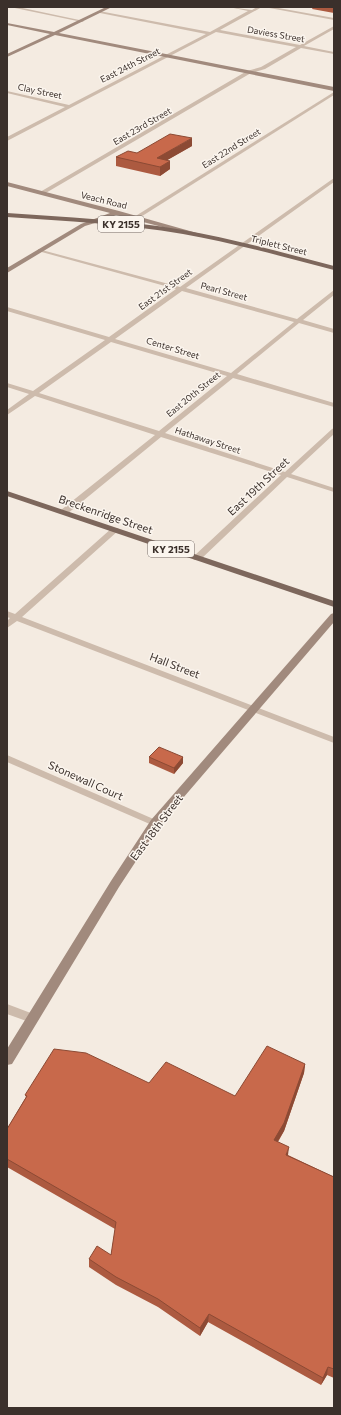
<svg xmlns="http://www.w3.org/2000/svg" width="341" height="1415" viewBox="0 0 341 1415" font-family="Commissioner,sans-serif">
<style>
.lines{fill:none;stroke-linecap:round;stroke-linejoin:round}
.street{fill:#cdbbac;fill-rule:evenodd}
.secondary{fill:#a18a7d;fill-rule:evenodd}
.primary{fill:#7d675c;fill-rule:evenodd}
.wall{fill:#ac5a40}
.shaded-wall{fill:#8c4a34}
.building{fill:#c8694b;stroke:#8c4a34}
.labels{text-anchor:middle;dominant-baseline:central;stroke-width:3;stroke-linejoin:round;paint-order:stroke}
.far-street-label{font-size:9px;fill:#3b302b;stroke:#fbf5ee}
.shield{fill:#fbf5ee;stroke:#756b66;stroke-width:1}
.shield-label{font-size:10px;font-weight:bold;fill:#3b302b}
.street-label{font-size:11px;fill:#3b302b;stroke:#fbf5ee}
</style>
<rect width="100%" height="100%" fill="#f4ebe1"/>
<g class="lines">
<g class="street">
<path d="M10 7H18L84 21 82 22Z"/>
<path d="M229 7 252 10 257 7H262L220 30 300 45 334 26V29L304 46 334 52V54L301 48 265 69 251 73 44 194H40V192L247 71 261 67 296 47 216 32 7 141V137L65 107 7 93V91L69 105 206 34 100 13 99 11 210 32 248 11Z"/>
<path d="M264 7H273L334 18V20Z"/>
<path d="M334 92V95L139 218 134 217Z"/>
<path d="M334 178V182L186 288 297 319 334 290V295L303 320 334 329V333L299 323 237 374 334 403V407L233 378 165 433 285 472 332 429 334 428V434L291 474 334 488V492L287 477 200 560H194L193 558 194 556 281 475 161 437 67 514H61V510L155 435 35 396 7 415V410L29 394 7 387V383L33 391 105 340 7 311V307L109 337 176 289 38 251V249L180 287ZM182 291 294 322 231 373 115 339ZM111 342 227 376 159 431 39 393Z"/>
<path d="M112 528H118L119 530 22 617 334 737V743L17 621 7 628V621L10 618 7 617V611L15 614Z"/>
<path d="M7 755 158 821 160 823 158 825H152L7 762Z"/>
<path d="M7 1004 36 1015 38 1018 36 1021 32 1023 7 1014Z"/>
</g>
<g class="secondary">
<path d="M106 7H112L59 33 334 87V91L55 35 7 57V54L50 34 7 25V23L54 32Z"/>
<path d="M7 182 119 211 204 235 201 237 116 215 105 220 85 226 7 273V268L81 224 110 213 7 186Z"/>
<path d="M334 613V622L159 826 119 887 12 1064 7 1065V1049L111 881 151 820 331 614Z"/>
</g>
<g class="primary">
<path d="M7 213C66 217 125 220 183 230 234 239 284 253 334 266V270C284 257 234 243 183 234 125 224 66 221 7 217Z"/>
<path d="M7 491 334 601V607L7 496Z"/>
</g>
</g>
<g class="wall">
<path d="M313 7H334V13L312 9Z"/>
<path d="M192 146 167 160 170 169 160 176 116 166V157Z"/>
<path d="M149 757H183V763L174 774 149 763Z"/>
<path d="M305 1064 304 1073 284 1131 278 1142 288 1155 334 1177V1378L327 1375 321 1385 208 1322 200 1336 158 1307 116 1285 89 1267V1259L111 1255 115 1229 7 1167V1129L26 1097 25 1095 149 1083 235 1096Z"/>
</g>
<g class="shaded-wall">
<path d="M192 138V146L157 166V158Z"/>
<path d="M170 161V169L160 176V167Z"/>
<path d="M183 757V763L174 774V768Z"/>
<path d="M305 1064 304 1073 284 1131 273 1149 274 1140Z"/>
<path d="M289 1147 288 1155H286Z"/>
<path d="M209 1314 208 1322 200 1336V1328Z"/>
<path d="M328 1367 327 1375 321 1385 323 1378Z"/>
</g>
<g class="building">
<path d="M170 134 192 138 157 158 170 161 160 167 116 157 128 151 137 153Z"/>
<path d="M159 747 183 757 174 768 149 757Z"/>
<path d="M267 1046 305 1064 284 1123 274 1140 289 1147 286 1155 334 1177V1369L328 1367 323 1378 209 1314 200 1328 158 1299 116 1277 89 1259 97 1246 111 1255 116 1222 7 1159V1129L27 1096 25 1095 54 1049 86 1053 149 1083 166 1062 235 1096Z"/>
</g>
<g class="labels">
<g class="far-street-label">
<text transform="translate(276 34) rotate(10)">Daviess Street</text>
<text transform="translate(130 65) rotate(-27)">East 24th Street</text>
<text transform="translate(40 91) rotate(12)">Clay Street</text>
<text transform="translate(142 126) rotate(-30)">East 23rd Street</text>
<text transform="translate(231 148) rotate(-32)">East 22nd Street</text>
<text transform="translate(104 200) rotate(14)">Veach Road</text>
<text transform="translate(279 245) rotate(14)">Triplett Street</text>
<text transform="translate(165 289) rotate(-36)">East 21st Street</text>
<text transform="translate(224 291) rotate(15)">Pearl Street</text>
<text transform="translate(173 348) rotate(17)">Center Street</text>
<text transform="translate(193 394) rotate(-39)">East 20th Street</text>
<text transform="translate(208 440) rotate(18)">Hathaway Street</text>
</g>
<g class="shield">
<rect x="98" y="216" width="46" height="16" rx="3"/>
<rect x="148" y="541" width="46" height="16" rx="3"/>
</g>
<g class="shield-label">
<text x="121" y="224">KY 2155</text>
<text x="171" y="549">KY 2155</text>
</g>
<g class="street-label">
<text transform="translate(258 486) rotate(-43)">East 19th Street</text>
<text transform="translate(106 514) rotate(19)">Breckenridge Street</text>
<text transform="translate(175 665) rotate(21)">Hall Street</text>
<text transform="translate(86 780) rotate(24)">Stonewall Court</text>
<text transform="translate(156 827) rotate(-53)">East 18th Street</text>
</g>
</g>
<rect width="341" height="1415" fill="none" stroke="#3b302b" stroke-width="16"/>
</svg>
